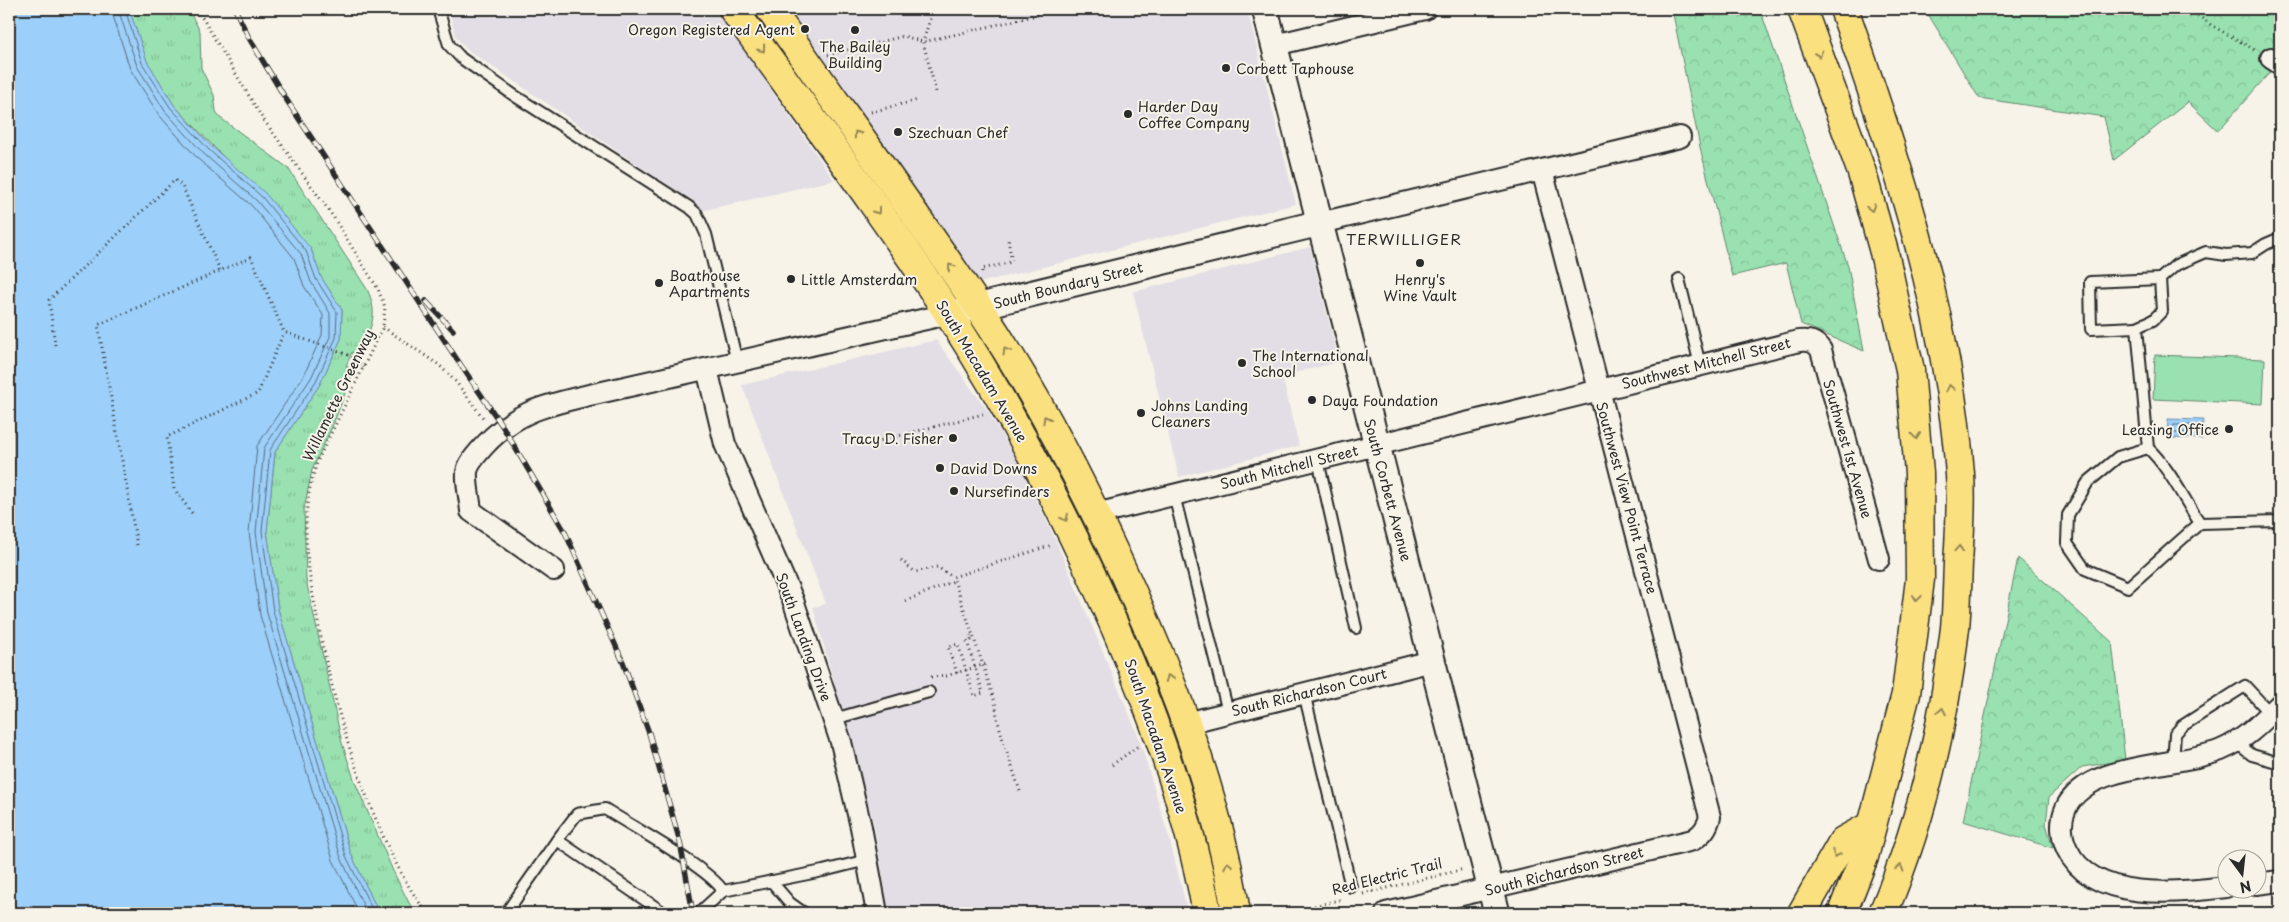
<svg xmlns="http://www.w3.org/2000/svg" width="2289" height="922" viewBox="0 0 2289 922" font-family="'Playpen Sans',sans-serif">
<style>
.built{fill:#e3dee5}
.grass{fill:url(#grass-tufts);stroke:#62866e}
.forest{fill:url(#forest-crowns);stroke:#62866e}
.park{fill:#99e1b0;stroke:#62866e}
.water{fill:#9ccff9;stroke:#6f8da7}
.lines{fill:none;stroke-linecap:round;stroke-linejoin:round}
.shore{stroke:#586d7d;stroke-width:1}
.service-casing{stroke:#2b2b2b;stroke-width:14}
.minor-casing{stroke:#2b2b2b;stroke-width:24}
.tertiary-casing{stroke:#2b2b2b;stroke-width:29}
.primary-casing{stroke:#2b2b2b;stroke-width:31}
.motorway-casing{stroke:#2b2b2b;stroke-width:31}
.path{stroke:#2b2b2b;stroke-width:3;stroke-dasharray:1 4;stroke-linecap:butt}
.service{stroke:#f7f3e8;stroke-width:10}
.minor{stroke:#f7f3e8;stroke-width:20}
.tertiary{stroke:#f7f3e8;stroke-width:25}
.primary{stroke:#fbe080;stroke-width:28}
.motorway{stroke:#fbe080;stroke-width:28}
.rail-casing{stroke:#2b2b2b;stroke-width:5.5}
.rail{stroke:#f7f3e8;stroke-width:4;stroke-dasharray:11;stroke-linecap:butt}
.oneway{stroke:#938656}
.poi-dot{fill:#2b2b2b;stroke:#f7f3e8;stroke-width:2}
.labels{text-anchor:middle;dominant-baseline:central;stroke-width:4;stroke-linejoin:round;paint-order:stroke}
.poi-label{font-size:14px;fill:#2b2b2b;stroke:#f7f3e8;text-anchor:start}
.street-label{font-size:14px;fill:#2b2b2b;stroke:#f7f3e8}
.neighbourhood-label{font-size:15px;letter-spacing:1px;fill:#2b2b2b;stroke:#f7f3e8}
</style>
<defs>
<pattern id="grass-tufts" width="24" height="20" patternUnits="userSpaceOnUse" patternTransform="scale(1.25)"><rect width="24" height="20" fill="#99e1b0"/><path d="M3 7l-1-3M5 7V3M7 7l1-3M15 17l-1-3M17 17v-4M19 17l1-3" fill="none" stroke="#84c198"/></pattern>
<pattern id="forest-crowns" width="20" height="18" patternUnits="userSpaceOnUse" patternTransform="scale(1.25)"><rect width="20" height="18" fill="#99e1b0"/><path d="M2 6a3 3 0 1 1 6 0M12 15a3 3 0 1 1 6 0" fill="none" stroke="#84c198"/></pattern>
</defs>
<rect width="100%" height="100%" fill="#f7f3e8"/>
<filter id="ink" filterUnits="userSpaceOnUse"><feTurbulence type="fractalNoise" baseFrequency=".02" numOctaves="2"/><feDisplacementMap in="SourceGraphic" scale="10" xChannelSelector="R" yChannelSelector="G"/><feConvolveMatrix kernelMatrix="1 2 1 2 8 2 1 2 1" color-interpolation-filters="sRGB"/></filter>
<g filter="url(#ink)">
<g class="built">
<path d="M449 9H715L834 180 701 211 693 202 466 49 456 37Z"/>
<path d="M784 9H1247L1296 204 979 283Z"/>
<path d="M1310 247 1339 362 1282 376 1299 446 1179 477 1133 292Z"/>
<path d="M936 340 988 411 1020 466 1057 543 1138 735 1170 841 1188 913H889L874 825 813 607 826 604 742 385Z"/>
</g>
<path class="grass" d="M129 9H188L200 31 201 68 214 95 216 111 219 117 288 168 367 289C380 316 370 329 359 354L352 352 346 366 354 370 332 427 312 470 304 509 306 580 342 743 355 782 393 871 409 903 417 913H379L351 854 278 609 267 531 275 452 320 384 341 339 342 310 321 277 311 249 174 105 147 61Z"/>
<g class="forest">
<path d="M1672 9H1760L1848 266 1864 351 1801 324 1786 263 1732 276 1700 147Z"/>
<path d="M1925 9H2280V61L2218 131 2188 102 2114 160 2104 117 1979 98Z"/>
<path d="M2018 558 2112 642 2125 760 2082 767 2049 797 2046 824 2053 848 1963 821Z"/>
</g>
<path class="park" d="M2155 355 2265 359 2263 404 2153 399Z"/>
<g class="water">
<path d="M9 9H129L147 61 174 105 211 146 265 193 311 249 321 277 342 310 341 339 320 384 275 452 267 531 278 609 351 854 379 913H9Z"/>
<path d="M2168 419 2203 420 2202 439 2167 438Z"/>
</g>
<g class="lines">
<g class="shore">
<path d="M111 9 130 69 159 115 198 159 252 206 294 258 304 286 323 315 322 335 304 375 257 446 249 532 260 615 333 860 359 913"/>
<path d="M118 9 137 66 165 111 204 154 257 201 301 254 311 282 330 313V337L311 378 264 448 256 532 267 613 341 858 367 913"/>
<path d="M125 9 142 63 170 107 208 149 262 197 306 251 316 279 337 312 336 338 316 381 270 450 262 531 273 611 346 856 374 913"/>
<path d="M2174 425H2196L2197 432 2174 433 2172 430Z"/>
</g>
<g class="service-casing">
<g id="service">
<path d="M438 9 449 45 461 58 515 96 689 207 697 214 706 234 737 362"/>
<path d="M2280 238 2266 244 2252 253 2226 255 2206 252 2176 265 2160 279 2162 311 2153 320 2137 327 2148 448C2170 469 2183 498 2200 523L2280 521"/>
<path d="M1679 279 1700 365"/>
<path d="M2137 327 2091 329 2090 282 2160 279"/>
<path d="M2148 448 2118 457 2088 482 2068 515 2067 543 2085 569 2128 587 2200 523"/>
<path d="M1318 460 1356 628"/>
<path d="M1174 495 1228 712"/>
<path d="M1304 693 1351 887"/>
<path d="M834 719 929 692"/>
<path d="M2237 743 2252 755 2280 763"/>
<path d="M2173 763 2175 734 2182 726 2245 686 2271 714"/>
<path d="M771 881 790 903 804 913"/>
<path d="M506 913 557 840"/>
<path d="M664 913 557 840 577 814 605 809C631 826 709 868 723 891"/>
<path d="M699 913 723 891 823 871 867 860"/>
</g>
</g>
<g class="minor-casing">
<g id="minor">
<path d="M1275 45 1425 9"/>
<path d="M2271 58 2280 64"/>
<path d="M1320 223 1680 137"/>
<path d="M707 369 725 444 793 600 841 742 861 827 877 913"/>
<path d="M1096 514 1799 341C1809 340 1815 341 1821 350L1879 559"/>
<path d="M554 570 471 511C470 499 466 485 467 472 468 463 478 453 484 446 517 410 547 405 594 394L948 314"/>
<path d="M1187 723 1432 661"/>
<path d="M2256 884 2280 881"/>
<path d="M2226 887C2179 893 2092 903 2067 849 2061 836 2060 821 2066 808 2088 761 2177 768 2221 750 2245 740 2262 722 2280 704"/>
<path d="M1386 913 1693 840C1703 833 1707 828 1710 817L1542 170"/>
</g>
</g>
<g class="tertiary-casing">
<g id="tertiary">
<path d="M1265 9 1497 913"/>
<path d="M960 311 1320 223"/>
</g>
</g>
<g class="primary-casing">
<g id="primary">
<path d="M733 9C805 110 880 209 948 313 1003 397 1050 486 1092 576 1142 684 1186 796 1207 913"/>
<path d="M770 9C839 108 910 205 977 305 1029 381 1073 465 1112 548 1167 665 1216 785 1236 913"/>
</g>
</g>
<g class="motorway-casing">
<g id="motorway">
<path d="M1802 9 1862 173 1884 252 1910 370 1919 473 1920 579 1906 694 1864 857 1842 913"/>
<path d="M1844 9C1897 160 1948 314 1960 474 1962 504 1960 533 1958 563 1957 585 1957 607 1955 628 1944 725 1921 824 1883 913"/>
<path d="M1802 913 1843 841 1872 825"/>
</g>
</g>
<g class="path">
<path d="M197 9 261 116 332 215 378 289 385 307 383 327 318 460C314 471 311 482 309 493 301 538 311 585 319 628 333 697 350 759 378 824 391 855 406 886 427 913"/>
<path d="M933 9 923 42 936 92"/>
<path d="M2190 9 2211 25 2255 50"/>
<path d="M828 55 904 36 923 42 1063 9"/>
<path d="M871 112 918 100"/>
<path d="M982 272V269L1012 262 1008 240"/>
<path d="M383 327 439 365 456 382 484 419"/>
<path d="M55 345 49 300 175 180 182 186 220 270"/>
<path d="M871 443 983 414"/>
<path d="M192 513 174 489 167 437 258 393 284 332"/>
<path d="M137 545 98 325 251 257 284 332 351 356 365 368"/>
<path d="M901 560 915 572 937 567 953 577"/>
<path d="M905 601 954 581"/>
<path d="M957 673 948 647 958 644 974 696 983 693 967 641 971 640V635"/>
<path d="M931 677 946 676 986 664"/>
<path d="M1112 765 1138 746"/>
<path d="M1020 791 1003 740 997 718 996 706 983 665 953 577 1052 545"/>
<path d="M1363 894 1464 869"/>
<path d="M1297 913 1298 910 1343 899"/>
</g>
<use href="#service" class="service"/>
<use href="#minor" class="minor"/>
<use href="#tertiary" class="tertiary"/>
<use href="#primary" class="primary"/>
<use href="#motorway" class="motorway"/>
<g class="rail-casing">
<g id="rail">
<path d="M235 9 249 38 284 96 456 358 503 427 565 532 623 662 649 733 680 842 693 913"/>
<path d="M426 301 453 330"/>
</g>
</g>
<use href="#rail" class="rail"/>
</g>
<defs><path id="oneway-chevron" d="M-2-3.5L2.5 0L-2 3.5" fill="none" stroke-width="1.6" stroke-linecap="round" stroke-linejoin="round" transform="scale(1.25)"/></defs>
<g class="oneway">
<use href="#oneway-chevron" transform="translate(762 49) rotate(55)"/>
<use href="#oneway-chevron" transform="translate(1819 54) rotate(70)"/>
<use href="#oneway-chevron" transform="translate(857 134) rotate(-125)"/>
<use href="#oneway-chevron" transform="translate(1871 208) rotate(74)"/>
<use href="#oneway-chevron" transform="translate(877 211) rotate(55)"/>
<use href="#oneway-chevron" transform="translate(951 267) rotate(-125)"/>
<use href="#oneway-chevron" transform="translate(1006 351) rotate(-121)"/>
<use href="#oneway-chevron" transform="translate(1950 388) rotate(-100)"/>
<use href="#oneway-chevron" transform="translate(1046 419) rotate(-119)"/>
<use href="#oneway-chevron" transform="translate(1916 436) rotate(85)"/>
<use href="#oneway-chevron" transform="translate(1065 518) rotate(64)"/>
<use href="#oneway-chevron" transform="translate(1959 549) rotate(-86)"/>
<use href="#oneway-chevron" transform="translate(1917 598) rotate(97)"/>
<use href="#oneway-chevron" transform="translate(1169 678) rotate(-112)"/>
<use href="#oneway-chevron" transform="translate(1942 711) rotate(-79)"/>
<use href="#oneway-chevron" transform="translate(1836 854) rotate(119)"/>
<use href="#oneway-chevron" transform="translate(1228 865) rotate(-102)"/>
<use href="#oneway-chevron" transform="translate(1900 868) rotate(-73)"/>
</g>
</g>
<g class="poi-dot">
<circle cx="805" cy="29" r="5"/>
<circle cx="855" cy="30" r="5"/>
<circle cx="1226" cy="68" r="5"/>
<circle cx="1128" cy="114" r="5"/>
<circle cx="898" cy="132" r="5"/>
<circle cx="1420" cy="263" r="5"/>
<circle cx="791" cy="279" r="5"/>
<circle cx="659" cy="283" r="5"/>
<circle cx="1242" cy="363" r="5"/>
<circle cx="1312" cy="400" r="5"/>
<circle cx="1141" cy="413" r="5"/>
<circle cx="2229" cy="429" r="5"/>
<circle cx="953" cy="438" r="5"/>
<circle cx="940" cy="468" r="5"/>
<circle cx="954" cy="491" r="5"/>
</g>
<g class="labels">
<g class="poi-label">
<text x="795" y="29" text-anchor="end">Oregon Registered Agent</text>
<text x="855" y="46" text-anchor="middle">The Bailey<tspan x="855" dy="16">Building</tspan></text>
<text x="1236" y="68">Corbett Taphouse</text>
<text x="1138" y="106">Harder Day<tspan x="1138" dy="16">Coffee Company</tspan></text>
<text x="908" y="132">Szechuan Chef</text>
<text x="669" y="275">Boathouse<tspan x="669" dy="16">Apartments</tspan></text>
<text x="801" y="279">Little Amsterdam</text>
<text x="1420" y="279" text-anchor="middle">Henry's<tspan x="1420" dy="16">Wine Vault</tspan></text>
<text x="1252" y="355">The International<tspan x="1252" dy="16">School</tspan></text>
<text x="1322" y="400">Daya Foundation</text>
<text x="1151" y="405">Johns Landing<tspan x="1151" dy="16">Cleaners</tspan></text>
<text x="2219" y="429" text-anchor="end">Leasing Office</text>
<text x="943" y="438" text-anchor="end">Tracy D. Fisher</text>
<text x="950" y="468">David Downs</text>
<text x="964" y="491">Nursefinders</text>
</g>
<g class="street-label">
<text transform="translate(1068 285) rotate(-14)">South Boundary Street</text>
<text transform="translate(1706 363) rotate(-14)">Southwest Mitchell Street</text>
<text transform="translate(982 371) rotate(59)">South Macadam Avenue</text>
<text transform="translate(338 395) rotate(-64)">Willamette Greenway</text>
<text transform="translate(1848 449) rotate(74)">Southwest 1st Avenue</text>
<text transform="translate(1289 467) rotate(-14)">South Mitchell Street</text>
<text transform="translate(1388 490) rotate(75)">South Corbett Avenue</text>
<text transform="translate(1627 498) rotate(75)">Southwest View Point Terrace</text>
<text transform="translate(804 637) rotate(70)">South Landing Drive</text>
<text transform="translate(1309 692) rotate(-14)">South Richardson Court</text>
<text transform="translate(1156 736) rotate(71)">South Macadam Avenue</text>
<text transform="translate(1564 871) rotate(-14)">South Richardson Street</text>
<text transform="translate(1387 876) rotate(-14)">Red Electric Trail</text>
</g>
<g class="neighbourhood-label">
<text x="1404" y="238">TERWILLIGER</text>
</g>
</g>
<rect width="2289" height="922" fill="none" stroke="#f7f3e8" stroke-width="30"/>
<rect x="15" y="15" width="2259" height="892" fill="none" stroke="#2b2b2b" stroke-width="2" filter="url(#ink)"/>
<g transform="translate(2242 874) rotate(165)"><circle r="24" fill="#f7f3e8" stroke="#a5a39c"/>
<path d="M0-4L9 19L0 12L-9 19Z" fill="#2b2b2b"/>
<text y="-8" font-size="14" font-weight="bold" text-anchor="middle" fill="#2b2b2b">N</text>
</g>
</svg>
